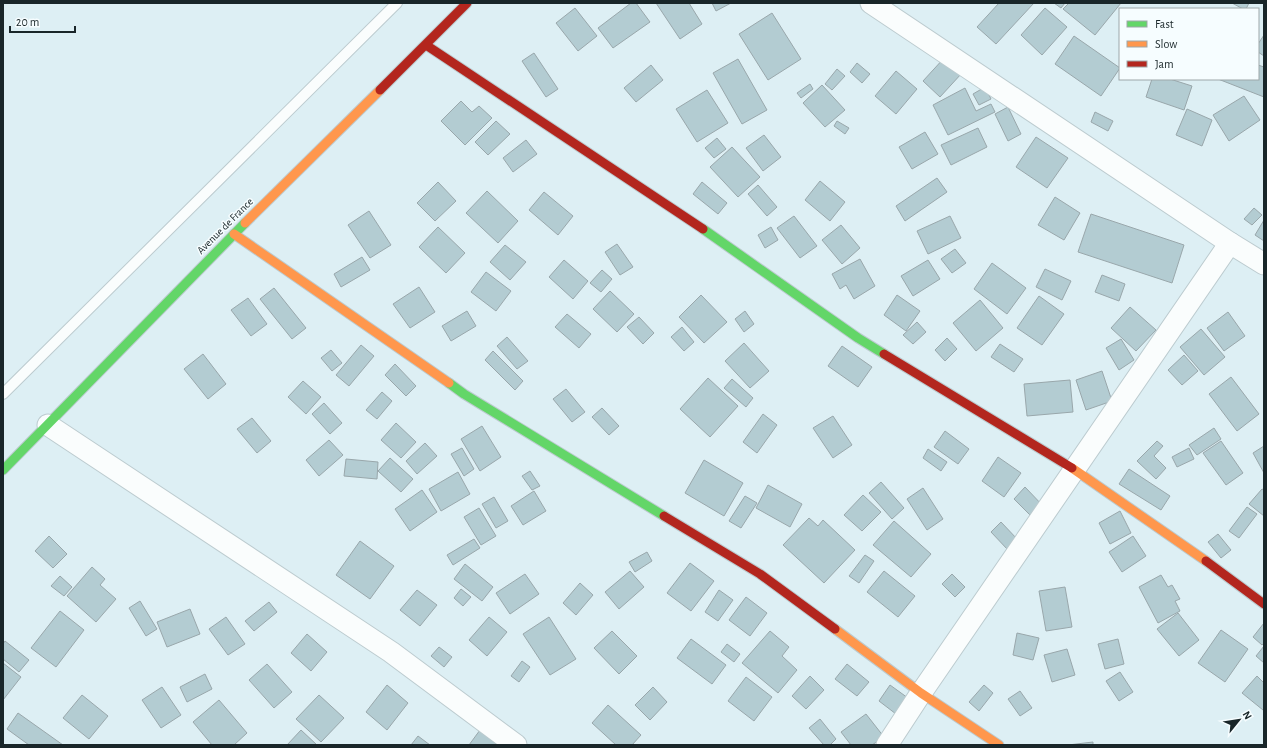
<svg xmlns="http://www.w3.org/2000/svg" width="1267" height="748" viewBox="0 0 1267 748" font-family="'Alegreya Sans',sans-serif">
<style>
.building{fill:#b3ccd2;stroke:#99a7ab}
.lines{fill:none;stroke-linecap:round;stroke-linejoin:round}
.lane-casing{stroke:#bccbcf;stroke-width:12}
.street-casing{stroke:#bccbcf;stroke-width:23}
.fast-casing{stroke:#bccbcf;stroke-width:11}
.slow-casing{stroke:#bccbcf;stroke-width:11}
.jam-casing{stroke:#bccbcf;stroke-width:11}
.lane{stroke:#fafdfd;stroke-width:10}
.street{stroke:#fafdfd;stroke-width:21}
.fast{stroke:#63d668;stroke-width:9}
.slow{stroke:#ff974d;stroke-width:9}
.jam{stroke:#b3261e;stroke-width:9}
.labels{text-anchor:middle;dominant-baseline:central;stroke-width:3;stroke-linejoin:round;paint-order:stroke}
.street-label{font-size:11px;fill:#192629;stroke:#f6fdff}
</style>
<rect width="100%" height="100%" fill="#ddeff4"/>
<g class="building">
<path d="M631 3H636L650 22 613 48 598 28Z"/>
<path d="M656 3H689L702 24 680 39Z"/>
<path d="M712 3H731L716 11Z"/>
<path d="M999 3H1034L996 44 977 27Z"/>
<path d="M1054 3H1065L1061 8Z"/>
<path d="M1069 3H1121L1095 35 1063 9Z"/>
<path d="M1232 3H1249L1246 9H1243Z"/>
<path d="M575 8 597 36 578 51 556 23Z"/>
<path d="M1045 8 1067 27 1042 55 1021 35Z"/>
<path d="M772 13 801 59 768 80 739 34Z"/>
<path d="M1264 35V56L1258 52V44Z"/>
<path d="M1074 36 1120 68 1101 96 1055 64Z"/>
<path d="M534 53 558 89 546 97 522 61Z"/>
<path d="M945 57 962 73 940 97 923 81Z"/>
<path d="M738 59 767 110 742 124 713 73Z"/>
<path d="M857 63 870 74 862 83 850 72Z"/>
<path d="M651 65 663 80 636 102 624 88Z"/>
<path d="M1258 65 1264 67V97L1218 79H1258Z"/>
<path d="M837 69 845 76 832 90 825 84Z"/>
<path d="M896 71 917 89 896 114 875 96Z"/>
<path d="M1152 79H1170L1192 86 1184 110 1146 97Z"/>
<path d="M810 84 813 89 801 98 797 93Z"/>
<path d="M822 85 845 110 825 127 803 103Z"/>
<path d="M985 87 991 99 979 105 973 94Z"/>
<path d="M965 88 976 111 991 104 995 112 948 135 933 105Z"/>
<path d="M707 90 728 123 697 142 676 109Z"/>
<path d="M1244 96 1260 120 1229 141 1213 115Z"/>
<path d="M461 101 472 112 479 106 492 118 465 145 441 121Z"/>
<path d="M1008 107 1021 134 1008 141 995 114Z"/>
<path d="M1187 109 1212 120 1202 146 1176 135Z"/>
<path d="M1095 112 1113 121 1108 131 1091 122Z"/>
<path d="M496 121 510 134 488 155 475 142Z"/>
<path d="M837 121 849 128 845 134 834 126Z"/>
<path d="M978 128 987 147 951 165 941 145Z"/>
<path d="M925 132 938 154 912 169 899 147Z"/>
<path d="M764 135 781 157 763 171 746 148Z"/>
<path d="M1036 137 1068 158 1047 188 1016 167Z"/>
<path d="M717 138 726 149 714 158 705 148Z"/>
<path d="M526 140 537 154 513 172 503 158Z"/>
<path d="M732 147 760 177 738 197 710 167Z"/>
<path d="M937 178 947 192 905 221 896 206Z"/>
<path d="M820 181 845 202 830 221 805 200Z"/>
<path d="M438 182 456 201 435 221 417 203Z"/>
<path d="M702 182 727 203 718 214 693 194Z"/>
<path d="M758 185 777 207 767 216 748 194Z"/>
<path d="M487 191 518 221 498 243 466 213Z"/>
<path d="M544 192 573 216 558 235 529 210Z"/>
<path d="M1055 197 1080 213 1064 240 1038 225Z"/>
<path d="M1254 208 1262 215 1252 225 1244 219Z"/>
<path d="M369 211 391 245 370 258 348 225Z"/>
<path d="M1091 214 1184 245 1172 283 1078 252Z"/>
<path d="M794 216 817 246 800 258 777 228Z"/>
<path d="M950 216 961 238 928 254 917 231Z"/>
<path d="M1264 220V241L1255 235Z"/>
<path d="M841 225 860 248 842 264 822 240Z"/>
<path d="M438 227 465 253 446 273 419 247Z"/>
<path d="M771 227 778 240 765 248 758 235Z"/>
<path d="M617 244 633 267 620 275 605 252Z"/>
<path d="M505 245 526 262 510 280 490 262Z"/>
<path d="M955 249 966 263 952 273 941 259Z"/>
<path d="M362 257 370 270 341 287 334 274Z"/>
<path d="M860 259 875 286 854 299 846 285 840 289 832 274Z"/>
<path d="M564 260 588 281 573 299 549 277Z"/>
<path d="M928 260 940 279 913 296 901 276Z"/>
<path d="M992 263 1026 288 1007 314 974 289Z"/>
<path d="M1045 269 1071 281 1062 300 1036 287Z"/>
<path d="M602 270 612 279 601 292 590 283Z"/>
<path d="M486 272 511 291 496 311 471 292Z"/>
<path d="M1102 275 1125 284 1119 301 1095 292Z"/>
<path d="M419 287 435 312 410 328 393 304Z"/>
<path d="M274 288 306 328 292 339 260 299Z"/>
<path d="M610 291 634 314 617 332 593 309Z"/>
<path d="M701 295 727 322 704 343 679 317Z"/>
<path d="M897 295 920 311 906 331 884 315Z"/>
<path d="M1039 296 1064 314 1042 345 1017 328Z"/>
<path d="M248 298 267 324 251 336 231 310Z"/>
<path d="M980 300 1003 328 976 351 953 323Z"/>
<path d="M1130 307 1156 330 1136 351 1111 328Z"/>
<path d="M467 311 476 326 451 341 442 326Z"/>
<path d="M745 311 754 324 744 332 735 319Z"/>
<path d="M1228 312 1245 336 1224 351 1207 328Z"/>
<path d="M567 314 591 334 579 348 555 327Z"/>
<path d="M639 317 654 333 643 344 627 327Z"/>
<path d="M917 322 926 332 913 344 903 335Z"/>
<path d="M682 327 694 342 684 351 671 337Z"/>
<path d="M1201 329 1225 357 1204 375 1180 347Z"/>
<path d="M507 337 528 361 517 369 497 346Z"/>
<path d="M947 338 957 349 945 361 935 350Z"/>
<path d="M1121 339 1134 360 1119 370 1106 348Z"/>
<path d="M744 343 769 371 750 388 725 361Z"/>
<path d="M1000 344 1023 359 1014 372 991 357Z"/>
<path d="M361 345 374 356 349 386 336 375Z"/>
<path d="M842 346 872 367 858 387 828 366Z"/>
<path d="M331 350 342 363 332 371 321 358Z"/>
<path d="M493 351 523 381 515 390 485 360Z"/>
<path d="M203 354 226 384 208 399 184 369Z"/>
<path d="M1184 355 1198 371 1182 385 1168 370Z"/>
<path d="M395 364 416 386 406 396 385 375Z"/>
<path d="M1102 371 1112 401 1086 410 1076 380Z"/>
<path d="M1231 377 1259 414 1237 431 1209 394Z"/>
<path d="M708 378 738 406 710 437 680 409Z"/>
<path d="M732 379 753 398 746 407 724 388Z"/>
<path d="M1070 380 1073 412 1027 416 1024 384Z"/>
<path d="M303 381 321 397 306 414 288 397Z"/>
<path d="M566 389 585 412 572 422 553 399Z"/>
<path d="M382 392 392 401 377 419 366 410Z"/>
<path d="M324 403 342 423 330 434 312 414Z"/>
<path d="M602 408 619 426 609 435 592 417Z"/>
<path d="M763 414 777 425 757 453 743 442Z"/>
<path d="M833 416 852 445 833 458 813 428Z"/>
<path d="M252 418 271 441 257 453 237 429Z"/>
<path d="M396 423 416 442 401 458 381 440Z"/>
<path d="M482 426 501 457 480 471 461 439Z"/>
<path d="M1214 428 1221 439 1197 455 1189 445Z"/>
<path d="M945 431 969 449 958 464 934 447Z"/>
<path d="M329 440 343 455 319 476 306 460Z"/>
<path d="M1157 441 1163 446 1154 456 1166 468 1156 479 1137 461Z"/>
<path d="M1221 441 1243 473 1226 485 1203 453Z"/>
<path d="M425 443 437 456 417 474 406 461Z"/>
<path d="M1264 446V473L1253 453Z"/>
<path d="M462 448 474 469 464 476 451 454Z"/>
<path d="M1189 448 1194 459 1177 467 1172 457Z"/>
<path d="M928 449 947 462 941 471 923 458Z"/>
<path d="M998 457 1021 473 1004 497 982 481Z"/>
<path d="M390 458 413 479 401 492 378 471Z"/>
<path d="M346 459 378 462 377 479 344 476Z"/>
<path d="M704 460 743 483 724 516 685 493Z"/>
<path d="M1129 469 1170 496 1161 510 1119 484Z"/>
<path d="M530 471 540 486 532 490 522 476Z"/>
<path d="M458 472 470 494 441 511 429 489Z"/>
<path d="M881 482 904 508 892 519 869 493Z"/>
<path d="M768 485 802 504 790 527 756 508Z"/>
<path d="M1025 487 1045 508 1034 519 1014 499Z"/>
<path d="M923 488 943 519 927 530 907 499Z"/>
<path d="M1262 489 1264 490V516L1249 504Z"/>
<path d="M422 490 437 512 410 531 395 509Z"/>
<path d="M534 491 546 511 523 525 511 506Z"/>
<path d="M863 495 881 512 862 531 844 515Z"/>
<path d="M745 496 757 503 741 528 729 521Z"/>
<path d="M494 497 508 521 496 528 482 504Z"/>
<path d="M1247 507 1257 514 1239 538 1229 531Z"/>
<path d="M479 508 496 536 481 545 464 517Z"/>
<path d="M1120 511 1131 533 1110 544 1099 523Z"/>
<path d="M809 518 818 526 823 520 855 550 824 583 783 545Z"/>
<path d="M894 521 931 554 911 577 873 545Z"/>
<path d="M1001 522 1018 540 1008 550 991 532Z"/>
<path d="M1218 534 1231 550 1221 558 1208 542Z"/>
<path d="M49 536 67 554 53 568 35 551Z"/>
<path d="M1133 536 1146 556 1122 572 1109 552Z"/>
<path d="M474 539 480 548 453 565 447 555Z"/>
<path d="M360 541 394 566 370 599 336 575Z"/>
<path d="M647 552 652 561 635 572 629 562Z"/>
<path d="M865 555 874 561 859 583 849 576Z"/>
<path d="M690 563 714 581 691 611 667 593Z"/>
<path d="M465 564 493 587 482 601 454 579Z"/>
<path d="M92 567 105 579 100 585 116 599 96 622 67 596Z"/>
<path d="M630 571 644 587 619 609 605 592Z"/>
<path d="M884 571 915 596 898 617 867 592Z"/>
<path d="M525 574 539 594 510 614 496 593Z"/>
<path d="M952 574 965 587 955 597 942 584Z"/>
<path d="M1161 575 1168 587 1172 585 1180 599 1175 601 1180 611 1158 623 1139 587Z"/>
<path d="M60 576 72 587 64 596 51 586Z"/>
<path d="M580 583 593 595 576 615 563 603Z"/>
<path d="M1065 587 1072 627 1046 631 1039 591Z"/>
<path d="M461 589 471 597 463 606 454 598Z"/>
<path d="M417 590 437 605 420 626 400 610Z"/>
<path d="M719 590 733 600 718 621 705 612Z"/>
<path d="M746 597 767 613 750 636 729 620Z"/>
<path d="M140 601 157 629 146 636 129 608Z"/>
<path d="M269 602 277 612 254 631 245 621Z"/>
<path d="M190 609 200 634 167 647 157 622Z"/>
<path d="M60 611 84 630 56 667 31 648Z"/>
<path d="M1178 613 1199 640 1179 656 1157 629Z"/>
<path d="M226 617 245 644 228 655 209 629Z"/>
<path d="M489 617 507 632 487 656 469 640Z"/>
<path d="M549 617 576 659 550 675 523 634Z"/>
<path d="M1264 623V643L1262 645 1253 637Z"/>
<path d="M1221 630 1248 649 1225 682 1198 663Z"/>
<path d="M612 631 637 656 619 674 594 648Z"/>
<path d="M770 631 789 647 782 656 797 670 778 693 742 663Z"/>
<path d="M1017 633 1039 638 1033 660 1013 655Z"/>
<path d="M307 634 327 652 311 671 291 653Z"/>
<path d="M691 639 726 665 712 684 677 658Z"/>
<path d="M1118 639 1124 664 1105 669 1098 644Z"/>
<path d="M5 641 29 660 19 672 3 659V644Z"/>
<path d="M727 644 740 654 734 662 721 652Z"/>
<path d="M1264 646V663L1256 656Z"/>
<path d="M439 647 452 657 444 667 431 656Z"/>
<path d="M1067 649 1075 675 1052 682 1044 655Z"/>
<path d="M522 661 530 667 519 682 511 676Z"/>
<path d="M3 663 21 677 3 700Z"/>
<path d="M267 664 292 692 274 708 249 680Z"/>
<path d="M847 664 869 682 857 696 835 679Z"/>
<path d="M1120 672 1133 692 1119 701 1106 681Z"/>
<path d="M205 674 212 689 187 702 180 687Z"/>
<path d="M810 676 824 690 806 709 792 696Z"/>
<path d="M1257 676 1264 683V709L1263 710 1242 693Z"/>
<path d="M746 677 772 697 754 721 728 701Z"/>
<path d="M387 685 408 703 387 730 366 712Z"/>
<path d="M890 685 908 698 896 714 879 701Z"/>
<path d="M984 685 993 693 979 711 969 702Z"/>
<path d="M162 687 181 715 161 728 142 700Z"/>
<path d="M653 687 667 702 650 720 635 705Z"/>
<path d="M1020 691 1032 708 1020 716 1008 699Z"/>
<path d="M82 695 108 716 89 739 63 718Z"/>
<path d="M319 695 344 718 321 742 296 719Z"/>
<path d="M219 700 247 733 234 745H212L193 722Z"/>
<path d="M608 705 641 735 632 745H616L592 723Z"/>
<path d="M18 713 63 745H29L7 729Z"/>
<path d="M866 714 884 737 872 745H851L841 732Z"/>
<path d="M820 719 836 739 830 745H824L809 728Z"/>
<path d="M301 730 317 745H287Z"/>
<path d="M480 730 501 745H469Z"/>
<path d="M418 736 430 745H411Z"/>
<path d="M1093 742V745H1068Z"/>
</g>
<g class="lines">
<g class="lane-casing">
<path id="lane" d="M3 394 397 3"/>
</g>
<g class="street-casing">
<g id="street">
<path d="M871 3 1230 243 1264 264"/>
<path d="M48 425 391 652 516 745"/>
<path d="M887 745 921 693 1230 243"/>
</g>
</g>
<g class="fast-casing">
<g id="fast">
<path d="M703 229 858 338 884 354"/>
<path d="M449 383 464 394 664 516"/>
<path d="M3 470 245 223"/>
</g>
</g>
<g class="slow-casing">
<g id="slow">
<path d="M245 223 380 90"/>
<path d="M234 234 449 383"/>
<path d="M1072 468 1206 561"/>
<path d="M835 629 921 693 999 745"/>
</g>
</g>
<g class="jam-casing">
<g id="jam">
<path d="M426 45 703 229"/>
<path d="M380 90 467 3"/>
<path d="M884 354 1072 468"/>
<path d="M664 516 760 574 835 629"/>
<path d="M1206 561 1264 604"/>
</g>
</g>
<use href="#lane" class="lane"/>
<use href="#street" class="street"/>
<use href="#fast" class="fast"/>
<use href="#slow" class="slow"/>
<use href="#jam" class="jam"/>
</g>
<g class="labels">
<g class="street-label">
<text transform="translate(225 226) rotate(-45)">Avenue de France</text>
</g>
</g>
<rect width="1267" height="748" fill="none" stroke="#192629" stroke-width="8"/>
<rect x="1119" y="8" width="140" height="72" fill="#f6fdff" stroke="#9ea7a9"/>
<rect x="1127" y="21" width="20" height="6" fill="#63d668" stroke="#9ea7a9"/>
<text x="1155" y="28" font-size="12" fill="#192629">Fast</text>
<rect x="1127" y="41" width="20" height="6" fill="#ff974d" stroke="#9ea7a9"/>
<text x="1155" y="48" font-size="12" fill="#192629">Slow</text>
<rect x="1127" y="61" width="20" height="6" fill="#b3261e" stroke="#9ea7a9"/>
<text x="1155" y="68" font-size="12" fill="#192629">Jam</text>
<g transform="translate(1239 720) rotate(60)" stroke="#f6fdff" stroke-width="3" paint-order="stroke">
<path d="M0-3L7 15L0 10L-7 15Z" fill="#192629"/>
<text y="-6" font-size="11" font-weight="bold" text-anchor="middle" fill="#192629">N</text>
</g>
<path d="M10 26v6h65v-6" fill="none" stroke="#192629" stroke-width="2"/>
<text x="16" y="26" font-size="12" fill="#192629" stroke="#f6fdff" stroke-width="3" paint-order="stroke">20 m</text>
</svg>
